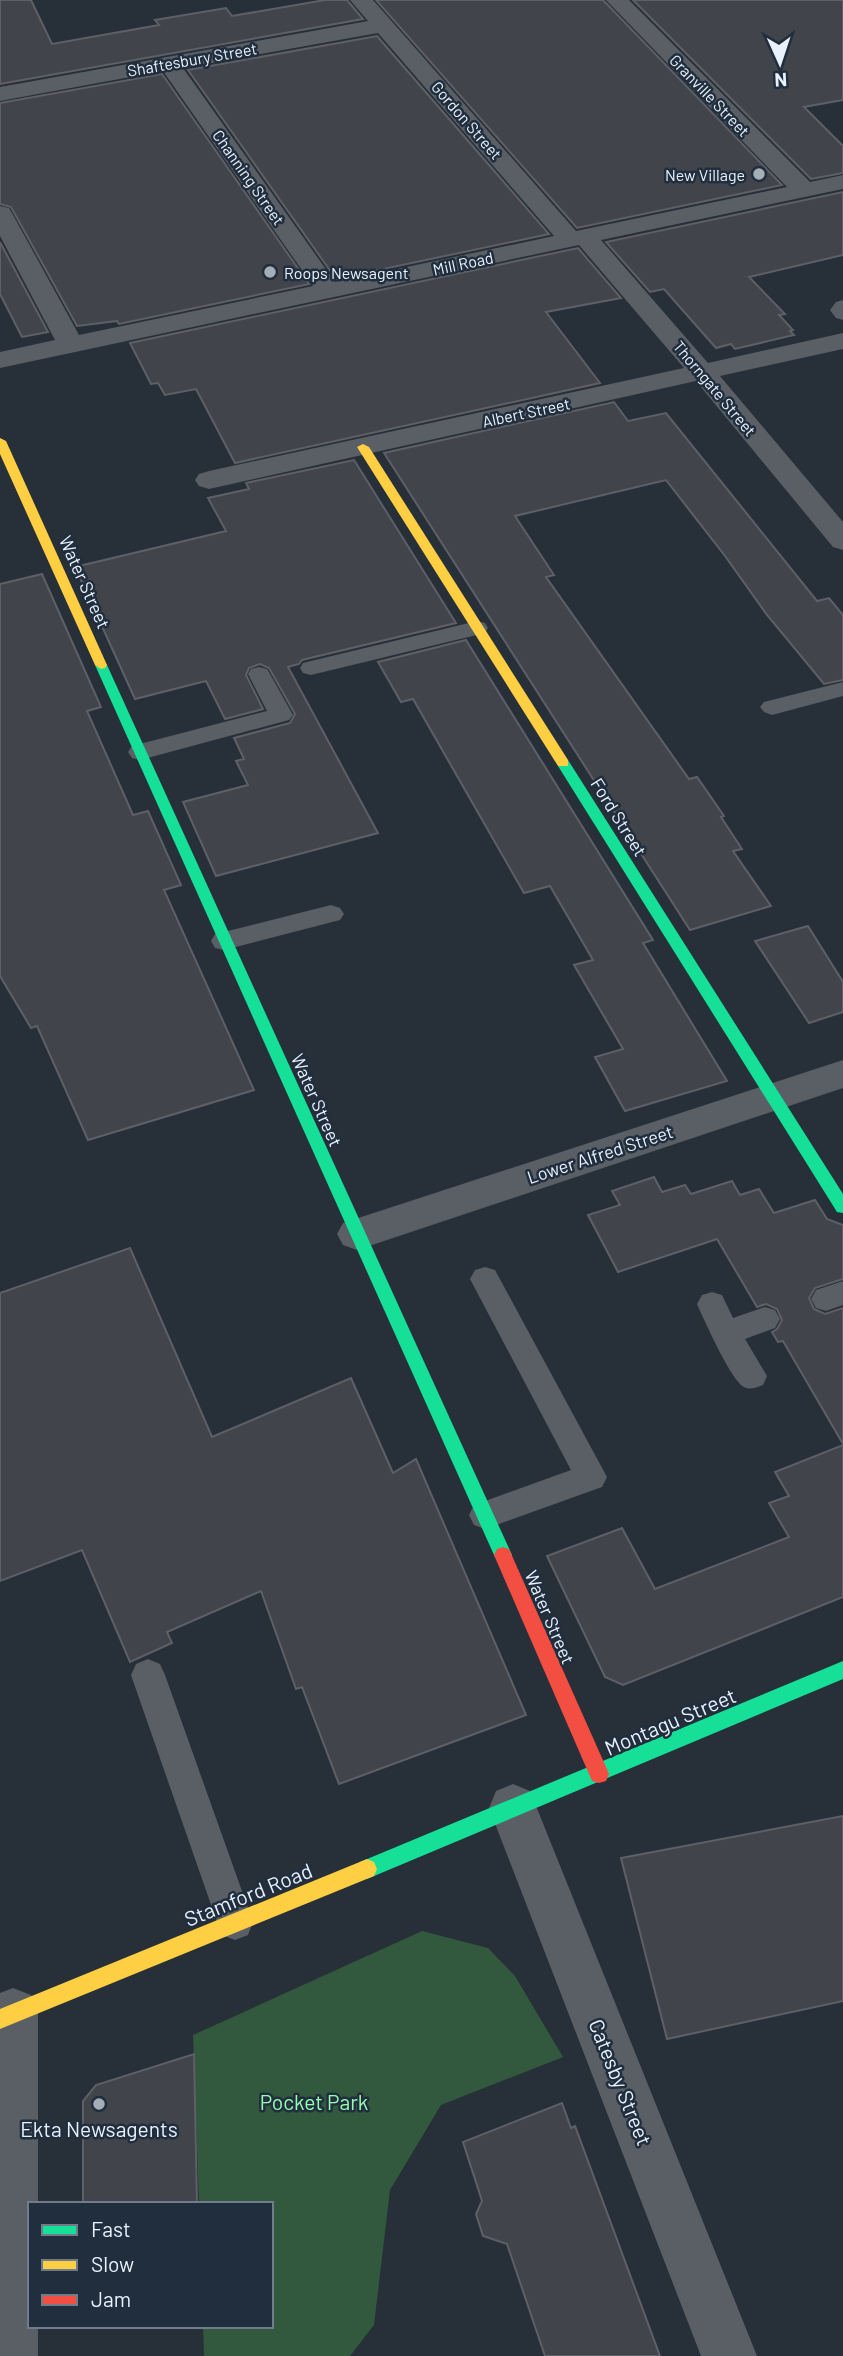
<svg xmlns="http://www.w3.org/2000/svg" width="843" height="2356" viewBox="0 0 843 2356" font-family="Barlow,sans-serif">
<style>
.green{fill:#32583d}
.building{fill:#42444b;stroke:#5e5f67;stroke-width:2}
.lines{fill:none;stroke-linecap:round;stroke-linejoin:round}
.lane{fill:#5a5f66;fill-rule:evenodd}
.street{fill:#5a5f66;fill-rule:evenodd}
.fast{fill:#16e098;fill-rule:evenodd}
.slow{fill:#ffcf43;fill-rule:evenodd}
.jam{fill:#f24e42;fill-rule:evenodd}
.poi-dot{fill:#a5aeb7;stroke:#212e3e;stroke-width:2.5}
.labels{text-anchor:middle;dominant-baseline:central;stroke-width:5;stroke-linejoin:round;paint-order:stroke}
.far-street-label{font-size:16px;fill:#e9f2fc;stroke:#212e3e}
.far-poi-label{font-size:16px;fill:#e9f2fc;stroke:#212e3e;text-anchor:end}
.street-label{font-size:18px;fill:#e9f2fc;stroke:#212e3e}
.near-street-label{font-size:21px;fill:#e9f2fc;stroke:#212e3e}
.near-park-label{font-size:21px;fill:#96feae;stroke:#212e3e}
.near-poi-label{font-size:21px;fill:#e9f2fc;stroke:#212e3e}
</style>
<rect width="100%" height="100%" fill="#272f38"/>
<path class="green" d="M422 1931 488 1948 515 1976 563 2057 441 2105 390 2190 374 2325 350 2356H204L203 2326H271V2204H199L193 2035Z"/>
<g class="building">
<path d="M0 0H31L52 44 159 25 155 20 226 8 232 16 325 0H347L363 19 0 84Z"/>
<path d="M376 0H603L782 185 577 228Z"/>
<path d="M633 0H843V100L804 107 843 146V173L811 179Z"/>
<path d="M377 36 549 234 336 279 188 70Z"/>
<path d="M162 74 309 284 119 324 117 321 77 326 11 207 0 204V103Z"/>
<path d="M843 192V255L749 277 785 314 779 315 793 330 790 331 794 335 735 349 731 344 716 348 664 289 650 292 606 242Z"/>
<path d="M0 242 48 332 22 337 0 294Z"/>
<path d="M578 248 621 298 546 312 600 383 235 463 196 389 165 395 158 383 151 384 130 343Z"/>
<path d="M614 402 628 421 666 413 817 601 829 598 843 615V680L824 684 767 615 725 556 666 480 515 516 554 575 546 577 689 779 697 777 724 816 721 817 742 849 733 851 771 906 690 930 384 453Z"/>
<path d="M354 460 456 623 302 660 299 664 288 667 378 833 216 876 183 802 248 785 236 761 244 759 234 738 290 723 295 714 269 668 260 664 249 668 246 675 263 709 225 719 206 681 135 699 75 567 226 531 208 498 249 489 246 483Z"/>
<path d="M42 574 101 707 87 711 133 815 148 811 181 885 164 890 254 1090 88 1140 37 1026 31 1028 0 976V584Z"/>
<path d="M466 640 653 940 643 943 727 1081 625 1111 595 1057 623 1049 574 965 593 960 550 886 524 893 413 699 401 702 378 662Z"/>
<path d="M808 926 843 982V1012L809 1023 755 941Z"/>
<path d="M654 1177 662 1192 685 1185 691 1194 732 1181 740 1195 759 1189 774 1213 815 1200 827 1219 843 1225V1279L815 1288 809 1298 814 1309 825 1314 843 1308V1444L783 1341 778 1342 772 1332 777 1329 782 1320 777 1309 766 1304 757 1307 717 1239 618 1272 588 1215 620 1205 612 1191Z"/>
<path d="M130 1248 212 1437 351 1378 393 1473 416 1459 526 1715 339 1784 302 1687 296 1689 261 1591 167 1632 172 1643 130 1662 82 1550 0 1581V1293Z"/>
<path d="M843 1445V1597L623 1685 605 1677 547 1556 622 1528 655 1589 789 1537 769 1503 789 1496 775 1472Z"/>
<path d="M843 1816V2001L667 2039 621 1858Z"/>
<path d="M194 2054 197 2204H83V2101L96 2085Z"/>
<path d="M562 2103 571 2128 575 2126 660 2356H545L507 2244 483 2236 476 2214 482 2201 463 2142Z"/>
</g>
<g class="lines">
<g class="lane">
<path d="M843 300V320L836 318 830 310 836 302Z"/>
<path d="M477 621 485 623 488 628 485 633 311 675 303 673 300 668 303 663 311 661Z"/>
<path d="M259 667 267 669 270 674 293 715 289 720 140 760 132 758 128 752 132 746 267 711 248 674 251 669Z"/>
<path d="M843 682V696L772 715 764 712 760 707 764 702Z"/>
<path d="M331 905 340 908 344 914 340 920 224 950 215 948 211 941 215 934 224 932Z"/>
<path d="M485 1267 495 1270 607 1477 602 1487 485 1529 474 1525 469 1515 474 1505 571 1470 470 1279 475 1270Z"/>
<path d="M843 1281V1305L826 1311 816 1308 811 1299 816 1290Z"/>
<path d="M712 1292 722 1295 733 1318 765 1307 775 1310 780 1319 775 1328 745 1339 767 1376 763 1385C755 1388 748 1391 741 1385 728 1373 705 1322 697 1304L702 1295Z"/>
<path d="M148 1659 160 1664 165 1675 253 1922 248 1935 235 1940 222 1935 217 1922 131 1675 136 1664Z"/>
</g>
<g class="street">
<path d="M350 0H373L576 231 787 187 606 0H629L810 182 843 175V189L601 240 708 363 843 333V349L720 376 843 522V550L833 547 696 381 209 489 199 486 195 480 199 474 209 471 684 368 579 245 0 368V352L55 340 0 236V206L9 208 12 213 79 335 313 286 163 71 0 101V87L368 21ZM378 33 554 236 335 282 183 68Z"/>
<path d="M843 1060V1088L357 1250 343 1245 337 1234 343 1223Z"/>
<path d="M513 1784 530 1791 757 2356H701L489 1808 496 1791Z"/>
<path d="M13 1988 31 1995 38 2013V2204H30V2326H38V2356H0V1993Z"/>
</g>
<g class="fast">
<path d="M101 661 107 665 512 1555 509 1561 503 1563 497 1561 494 1555 95 665Z"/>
<path d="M563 759 568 760 843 1194V1213L837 1212 558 766V760Z"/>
<path d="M843 1661V1679L367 1879 360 1876 357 1869 360 1862Z"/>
</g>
<g class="slow">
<path d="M0 438 6 441 107 665 105 668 101 669 95 665 0 454Z"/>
<path d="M363 444 369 447 568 760V766H558L357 447Z"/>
<path d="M367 1859 374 1862 377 1869 374 1876 0 2029V2009Z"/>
</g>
<path class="jam" d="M503 1547 509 1549 606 1767 609 1774 606 1781 599 1783 592 1781 494 1555 497 1549Z"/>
</g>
<g class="poi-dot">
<circle cx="759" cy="174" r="7"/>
<circle cx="270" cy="272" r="7"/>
<circle cx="99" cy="2104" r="7"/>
</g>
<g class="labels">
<g class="far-street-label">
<text transform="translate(192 59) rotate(-10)">Shaftesbury Street</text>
<text transform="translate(710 95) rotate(46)">Granville Street</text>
<text transform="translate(467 120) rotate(49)">Gordon Street</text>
<text transform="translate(249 177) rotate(55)">Channing Street</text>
<text transform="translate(463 263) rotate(-12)">Mill Road</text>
<text transform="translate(715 388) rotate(50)">Thorngate Street</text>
<text transform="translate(526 412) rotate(-12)">Albert Street</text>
</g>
<g class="far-poi-label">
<text x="745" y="174">New Village</text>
<text x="284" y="272" text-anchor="start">Roops Newsagent</text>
</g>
<g class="street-label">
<text transform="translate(85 582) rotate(66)">Water Street</text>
<text transform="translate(619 817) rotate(58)">Ford Street</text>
<text transform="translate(317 1100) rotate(66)">Water Street</text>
<text transform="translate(600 1154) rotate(-18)">Lower Alfred Street</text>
<text transform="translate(550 1617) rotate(67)">Water Street</text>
</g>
<g class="near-street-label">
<text transform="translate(670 1721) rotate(-23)">Montagu Street</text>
<text transform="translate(248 1894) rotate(-22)">Stamford Road</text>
<text transform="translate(621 2082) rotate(68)">Catesby Street</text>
</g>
<g class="near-park-label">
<text x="314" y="2101">Pocket Park</text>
</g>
<g class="near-poi-label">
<text x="99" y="2128">Ekta Newsagents</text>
</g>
</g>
<rect x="28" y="2202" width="245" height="126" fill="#212e3e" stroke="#717c8a" stroke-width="2"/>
<rect x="42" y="2225" width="35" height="10" fill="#16e098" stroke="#717c8a" stroke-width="2"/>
<text x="91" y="2237" font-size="21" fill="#e9f2fc">Fast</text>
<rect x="42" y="2260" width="35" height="10" fill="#ffcf43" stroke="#717c8a" stroke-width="2"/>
<text x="91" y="2272" font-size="21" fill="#e9f2fc">Slow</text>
<rect x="42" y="2295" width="35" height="10" fill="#f24e42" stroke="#717c8a" stroke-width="2"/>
<text x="91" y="2307" font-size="21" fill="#e9f2fc">Jam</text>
<g transform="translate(780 63) rotate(177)" stroke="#212e3e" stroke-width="5" paint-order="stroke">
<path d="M0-5L12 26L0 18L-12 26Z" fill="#e9f2fc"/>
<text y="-10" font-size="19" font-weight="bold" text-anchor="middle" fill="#e9f2fc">N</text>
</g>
</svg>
